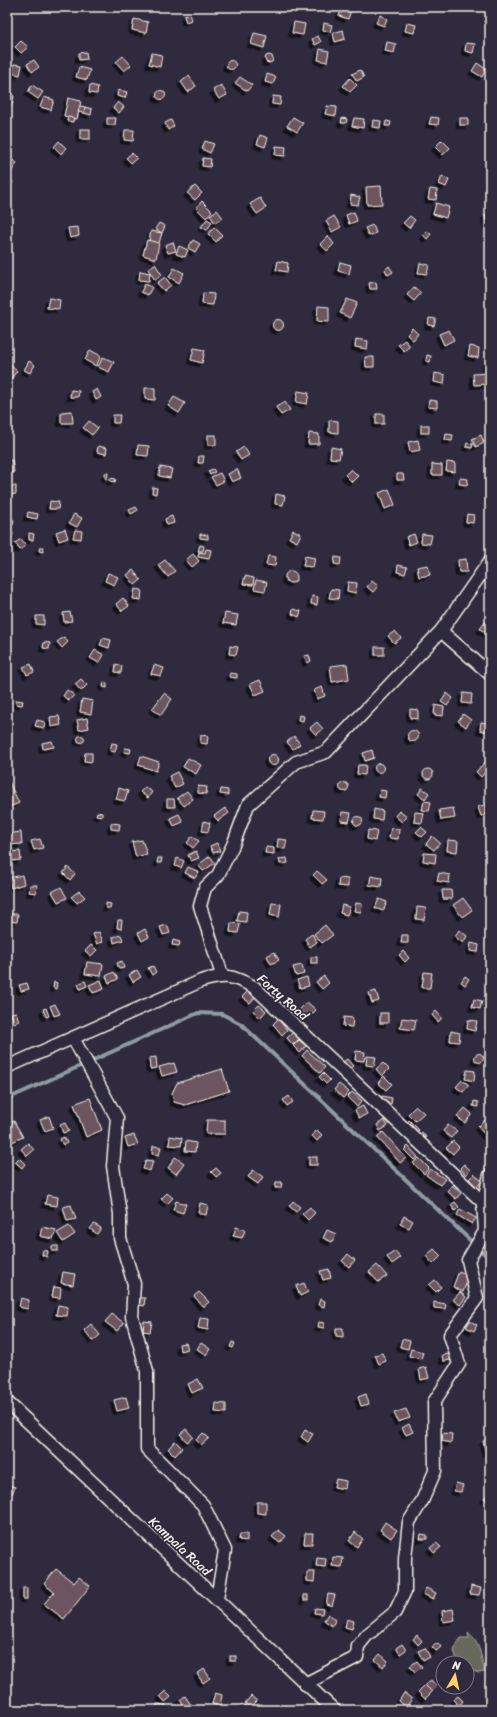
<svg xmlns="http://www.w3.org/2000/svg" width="497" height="1717" viewBox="0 0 497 1717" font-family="Sriracha,sans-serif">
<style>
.green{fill:#65685a;stroke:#acaca1}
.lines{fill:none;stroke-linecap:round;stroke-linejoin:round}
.stream{stroke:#8f9ca4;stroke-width:4}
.building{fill:#6c545e;stroke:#f4f1e8;filter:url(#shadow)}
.minor-casing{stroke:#f4f1e8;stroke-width:15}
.minor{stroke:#2f2a3d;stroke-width:12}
.labels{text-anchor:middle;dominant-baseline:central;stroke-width:3.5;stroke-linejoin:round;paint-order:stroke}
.street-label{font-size:13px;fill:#f4f1e8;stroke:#2f2a3d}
</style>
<defs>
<filter id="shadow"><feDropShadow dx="-3.5" dy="3.5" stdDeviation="0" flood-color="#0009"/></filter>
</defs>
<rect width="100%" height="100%" fill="#2f2a3d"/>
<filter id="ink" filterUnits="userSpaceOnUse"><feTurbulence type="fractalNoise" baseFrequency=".025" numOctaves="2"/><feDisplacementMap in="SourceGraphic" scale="8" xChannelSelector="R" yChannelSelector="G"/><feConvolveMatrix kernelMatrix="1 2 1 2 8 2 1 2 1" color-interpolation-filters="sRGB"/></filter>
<g filter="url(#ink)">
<path class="green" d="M468 1633C482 1645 480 1656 485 1672L478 1673 467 1668V1663L458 1662 454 1651 460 1638H469Z"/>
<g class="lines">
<path class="stream" d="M7 1099 198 1013 222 1014 241 1024 490 1259"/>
</g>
<g class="building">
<path d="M342 7 351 10 348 19 339 16Z"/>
<path d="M190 14 192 20 186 22 184 16Z"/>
<path d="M380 15 387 19 384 26 376 23Z"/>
<path d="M134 19 148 22 146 33 132 30Z"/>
<path d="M294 22 305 24 303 35 292 33Z"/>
<path d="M324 23 332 25 330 32 323 30Z"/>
<path d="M407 23 416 25 414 33 405 31Z"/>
<path d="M343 30 345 39 335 42 333 33Z"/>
<path d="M254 33 267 36 264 48 251 44Z"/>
<path d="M318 36 321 42 315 45 312 39Z"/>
<path d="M21 41 28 47 21 53 15 47Z"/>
<path d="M387 42 396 44 394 53 385 51Z"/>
<path d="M466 43 475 44 473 53 465 51Z"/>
<path d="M320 49 329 51 327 62 318 60Z"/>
<path d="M86 52 87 59 79 60V53Z"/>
<path d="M152 53 162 55 160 67 149 64Z"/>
<circle cx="269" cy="59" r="4"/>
<path d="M123 56 131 65 124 71 116 62Z"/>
<path d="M34 60 39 67 32 72 27 64Z"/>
<circle cx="231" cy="65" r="4.5"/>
<path d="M477 63 486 69 482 77 472 71Z"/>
<path d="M14 64 22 65 20 75 12 73Z"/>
<path d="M79 67 90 70 87 80 76 77Z"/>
<path d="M360 70 364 77 357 81 352 74Z"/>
<path d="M267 74 276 77 273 84 265 82Z"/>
<path d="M189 76 196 86 188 92 181 82Z"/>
<path d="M240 77 252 85 247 91 235 83Z"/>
<path d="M350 78 357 85 350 92 343 86Z"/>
<path d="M32 85 43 92 38 99 28 92Z"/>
<path d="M90 85 98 87 97 94 89 93Z"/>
<path d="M221 85 227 95 219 99 213 90Z"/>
<path d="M118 90 127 92 125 98 117 96Z"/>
<circle cx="161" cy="95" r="4.5"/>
<path d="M7 95 14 96 12 105 7 103Z"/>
<path d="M273 96 281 97 280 105 272 104Z"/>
<path d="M44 97 54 100 51 110 40 107Z"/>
<path d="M68 98 81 101 77 119 64 116Z"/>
<path d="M118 102 124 107 119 113 113 108Z"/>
<path d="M80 106 85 107 84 113 78 112Z"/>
<path d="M327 106 337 107 336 116 325 114Z"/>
<path d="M85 107 92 109 91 115 84 113Z"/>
<path d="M68 117 74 118 73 122 67 121Z"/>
<path d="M293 117 303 123 297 132 287 126Z"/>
<path d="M431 117 439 118 438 125 429 124Z"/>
<path d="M107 118H116L115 125H107Z"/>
<path d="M342 118 347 119 346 123H341Z"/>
<path d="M354 118 364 119 363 128 352 126Z"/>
<rect x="460" y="118" width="8" height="7"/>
<path d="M171 120 174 126 168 130 165 123Z"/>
<path d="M373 120 381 121 380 128 372 127Z"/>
<path d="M386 121 391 122 390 126H385Z"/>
<rect x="80" y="129" width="10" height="10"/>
<path d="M125 130H134L133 141 124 140Z"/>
<path d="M260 135 268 138 265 147 257 144Z"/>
<path d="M442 140 450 148 443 155 435 147Z"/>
<path d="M59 141 66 148 61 154 54 147Z"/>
<path d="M205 141 214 144 210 153 202 149Z"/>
<path d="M276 146 286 147 285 156 275 155Z"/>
<path d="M132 153 137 158 131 163 126 158Z"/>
<path d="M203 158 211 159 210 167 202 166Z"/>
<path d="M11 159 17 163 11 172 7 170V165Z"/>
<path d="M442 176 449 180 446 187 439 184Z"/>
<path d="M7 177 13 182 7 190Z"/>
<path d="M195 186 202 193 195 200 187 193Z"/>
<path d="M381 186 382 204 367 205 366 187Z"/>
<path d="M430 189 437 190 436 200 428 199Z"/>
<path d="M351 195 360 197 358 205 350 204Z"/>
<path d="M260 198 266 208 257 214 250 204Z"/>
<path d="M202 201 212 211 206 218 196 208Z"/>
<path d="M436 203 449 207 446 218 433 214Z"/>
<path d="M217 210 223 218 215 223 210 215Z"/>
<path d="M354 212 357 221 349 224 346 215Z"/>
<path d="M490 214V224L487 225 485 215Z"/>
<path d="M334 216 341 227 332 232 326 221Z"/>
<path d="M410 216 415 220 409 228 403 223Z"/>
<path d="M207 219 212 222 207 230 201 227Z"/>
<path d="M159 223 165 226 162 233 155 229Z"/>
<path d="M373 225 376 233 369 236 365 228Z"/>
<path d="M78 227 79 236 70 238 68 228Z"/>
<path d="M214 227 222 235 216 242 208 234Z"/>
<path d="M151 231 162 233 159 243 149 241Z"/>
<path d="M427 231 431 234 427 239 423 235Z"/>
<path d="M328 236 334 244 327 251 320 244Z"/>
<path d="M147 240 159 243 156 259 143 255Z"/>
<path d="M193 240 200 244 195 252 188 248Z"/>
<path d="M173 242 176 251 168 253 165 245Z"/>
<path d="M179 246 188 250 185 257 176 254Z"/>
<path d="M278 261 288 263 287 272 276 270Z"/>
<path d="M340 262 351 265 349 274 338 271Z"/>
<path d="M420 263 429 265 427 274 418 273Z"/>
<path d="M155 264 162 275 155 280 148 269Z"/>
<path d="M389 266 393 272 388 275 385 270Z"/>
<path d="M174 268 184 273 179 283 169 277Z"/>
<path d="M140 271 150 273 149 281 139 280Z"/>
<path d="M165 277 171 285 164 291 157 283Z"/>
<path d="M376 282 377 289H370L369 283Z"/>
<path d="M145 284 152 287 148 295 141 292Z"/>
<path d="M414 287 421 293 414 301 407 295Z"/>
<path d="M203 293 214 294 213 305 202 304Z"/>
<path d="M49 298 60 300 59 309 47 308Z"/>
<path d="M347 299 357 303 350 318 340 313Z"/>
<path d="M318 306 329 307V322L317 321Z"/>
<path d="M429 318 436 319 434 326 428 325Z"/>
<circle cx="278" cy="325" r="5.5"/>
<path d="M412 328 418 334 413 340 407 335Z"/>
<path d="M449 330 454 340 444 345 439 334Z"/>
<path d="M356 339 368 341 367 349 355 347Z"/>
<path d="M405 340 410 346 404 351 398 345Z"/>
<path d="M470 346 479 348 478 358 468 356Z"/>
<path d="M194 348 205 350 202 363 191 360Z"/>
<path d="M90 350 101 356 96 366 85 360Z"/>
<path d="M427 355 431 356 430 362 426 361Z"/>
<path d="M103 357 114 362 109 372 98 367Z"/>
<path d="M365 357H374V367H366Z"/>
<path d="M487 360H490V368L486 367Z"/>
<path d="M29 361 35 365 30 373 24 370Z"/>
<path d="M9 364 17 371 11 379 7 376V367Z"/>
<path d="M435 373 445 375 444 384 434 382Z"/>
<path d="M490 373V384L474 385 473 374Z"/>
<path d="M145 388H155V400L145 399Z"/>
<path d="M97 389 101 397 96 400 92 392Z"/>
<path d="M71 390 79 391 78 397H70Z"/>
<path d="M298 391 309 393 307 404 296 402Z"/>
<path d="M174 397 185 403 179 413 168 406Z"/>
<path d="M429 400 437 401V408L428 407Z"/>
<path d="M285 402 290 410 281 415 276 407Z"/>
<path d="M72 411 73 423H61V412Z"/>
<rect x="376" y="414" width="8" height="10"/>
<path d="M113 415H120L119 423H113Z"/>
<path d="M329 420 338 421V433L329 432Z"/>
<path d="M89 421 98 428 92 435 83 428Z"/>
<rect x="421" y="425" width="8" height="8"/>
<path d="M309 433 319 434V444H308Z"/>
<path d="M446 434 453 435 452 441 445 440Z"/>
<rect x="208" y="435" width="8" height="10"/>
<path d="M481 435 484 443 476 447 472 439Z"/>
<path d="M418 440 420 450 410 452 408 442Z"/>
<path d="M467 443 473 444 472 448 466 447Z"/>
<path d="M138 445 149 446 148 456 137 455Z"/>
<path d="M98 446 107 448 106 454 97 452Z"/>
<path d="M244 447 249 455 241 460 236 452Z"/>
<path d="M331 447 341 449 339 459 330 458Z"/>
<path d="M199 456H204L203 463H198Z"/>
<path d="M12 460 14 472 8 473 7 461Z"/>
<path d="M447 462 455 463V472L446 471Z"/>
<path d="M432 464 442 465V475H432Z"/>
<path d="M160 467 172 469 170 478 159 476Z"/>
<path d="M213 469 215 472 210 475 208 471Z"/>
<path d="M237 469 241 478 232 482 228 474Z"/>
<path d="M351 469 358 476 352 482 345 475Z"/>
<path d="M105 473H108L107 479 105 478Z"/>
<path d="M220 473 224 481 216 485 211 477Z"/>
<path d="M397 474H403L404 480H397Z"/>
<path d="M110 478 116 479 115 482 110 481Z"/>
<path d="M460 478 468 479 467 485 459 484Z"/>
<path d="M9 486H16V494L10 495Z"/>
<path d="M153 487 157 488 156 494 152 493Z"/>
<path d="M389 489 395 505 385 509 379 493Z"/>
<path d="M276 494 285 496 283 505 275 504Z"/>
<path d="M50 501 59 502 58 509H49Z"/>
<path d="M136 507 138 510 131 514 129 510Z"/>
<path d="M28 512 38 514 37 519 27 517Z"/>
<path d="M74 514 82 518 77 527 69 523Z"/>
<path d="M467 514 474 515 473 523 466 522Z"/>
<path d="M172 516 174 523 167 525 165 519Z"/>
<path d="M11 519 14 520 13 525H10Z"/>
<path d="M65 529 68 538 59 541 56 532Z"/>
<path d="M11 530 13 535 7 538V532Z"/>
<path d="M75 530 82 531 81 539 73 538Z"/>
<path d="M293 530 301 534 297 542 289 538Z"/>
<path d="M29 533 34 534 33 540H29Z"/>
<path d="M200 534 208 535V539L200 538Z"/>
<path d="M414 534 417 542 409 545 406 537Z"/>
<path d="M422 534 432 535 430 544 421 543Z"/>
<path d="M21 539 26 545 20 550 15 543Z"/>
<path d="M200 545 204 546 203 551H198Z"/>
<path d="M40 547H43V552L39 551Z"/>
<path d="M206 549 211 550 209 559 198 557 199 552 205 553Z"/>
<path d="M193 554 199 561 192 567 186 560Z"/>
<path d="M268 556 276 557 275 566 266 565Z"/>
<path d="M305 556 315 558 313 567 303 566Z"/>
<path d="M335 557 341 558 340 565 334 564Z"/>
<path d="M466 559 467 572H459L458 560Z"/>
<path d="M165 560 175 571 168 577 158 565Z"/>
<path d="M398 565 407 567 405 574 397 572Z"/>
<path d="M428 565 430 575 419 577 417 567Z"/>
<path d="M133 570 141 580 135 585 127 575Z"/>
<circle cx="291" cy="577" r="6"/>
<path d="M108 573 118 577 114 585 105 581Z"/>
<path d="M245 576 254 578 253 585 243 584Z"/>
<path d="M256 580 267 582 265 591 254 589Z"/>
<path d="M372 581 378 586 373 592 367 587Z"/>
<path d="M348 582 357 583 356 593 347 591Z"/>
<path d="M135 589 142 590 141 600 133 599Z"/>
<path d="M331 589 339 590 338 599 329 598Z"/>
<path d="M312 596 318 597 317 605 311 604Z"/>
<path d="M123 598 129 606 122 611 116 604Z"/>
<path d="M293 609 301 611 299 617 292 614Z"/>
<path d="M70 612 72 621 64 622 63 613Z"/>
<path d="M225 613 238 615 236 625 223 623Z"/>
<path d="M36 616H44V625L36 624Z"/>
<path d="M486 621 490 624V636L480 629Z"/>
<path d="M7 629H8L9 639H7Z"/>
<path d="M395 631 401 638 394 643 388 636Z"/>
<path d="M64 637 68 642 62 648 57 642Z"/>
<path d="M103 638 111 640 109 648 100 645Z"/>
<path d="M44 642 50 643 49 649 43 648Z"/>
<path d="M230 646 238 647 236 655 229 654Z"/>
<rect x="375" y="647" width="9" height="8"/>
<path d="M95 650 104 655 99 663 90 658Z"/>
<path d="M309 655 311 661 307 663 304 656Z"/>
<path d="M31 664 34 672 27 675 23 667Z"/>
<path d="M116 664 122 666 121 673 115 672Z"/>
<path d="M347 664 349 679 332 682 330 666Z"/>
<path d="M154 665 164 668 161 676 151 674Z"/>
<path d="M230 673 237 674V678L229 677Z"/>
<path d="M81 679 87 685 81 691 75 684Z"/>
<path d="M260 680 265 691 255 695 250 684Z"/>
<path d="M104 682 107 683V688L103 687Z"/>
<path d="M322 687 325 696 317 699 314 690Z"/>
<path d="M67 690 74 695 69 701 63 696Z"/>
<path d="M164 693 172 699 161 715 152 709Z"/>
<path d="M447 693 453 698 447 706 441 702Z"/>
<path d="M463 693 472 694 471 704 462 703Z"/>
<path d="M82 699 93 701 91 714 80 712Z"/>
<path d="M16 700 23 701 22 705 16 704Z"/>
<path d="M435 705 444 707 443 716 434 715Z"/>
<path d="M410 709 418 710V719L410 718Z"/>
<path d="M463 714 471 720 466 727 458 721Z"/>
<path d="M299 715 304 716 303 721 298 720Z"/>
<path d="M59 716 61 725 51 727 50 717Z"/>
<path d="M87 718 89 728 79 730 77 720Z"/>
<path d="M37 720 45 722 44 728 35 726Z"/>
<path d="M317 722 323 729 316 735 310 728Z"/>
<path d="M481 722 490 724 489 732 480 730Z"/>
<circle cx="413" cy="736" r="5.5"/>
<path d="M201 735 208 736 207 744 200 743Z"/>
<circle cx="81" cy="739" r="3.5"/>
<path d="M294 736 300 744 293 749 287 742Z"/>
<path d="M52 741 54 747 43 749 42 743Z"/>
<path d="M112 743 117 744 115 752 110 751Z"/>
<path d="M125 748 131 749 130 753 124 752Z"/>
<path d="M372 750 374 758 365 761 363 753Z"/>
<path d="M85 753H92V762L84 761Z"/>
<circle cx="273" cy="760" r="5.5"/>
<path d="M141 756 159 762 156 771 138 765Z"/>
<path d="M188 758 201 765 196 774 183 767Z"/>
<path d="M486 761 490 767 481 777 476 772Z"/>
<circle cx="379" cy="768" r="4.5"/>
<path d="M358 765H366L365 775 357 774Z"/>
<circle cx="428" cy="774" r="5"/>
<path d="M177 772 183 784 175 788 169 776Z"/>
<path d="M7 778 19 803 7 808Z"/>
<circle cx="344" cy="787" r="4.5"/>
<path d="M198 786 207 787 206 794 198 793Z"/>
<path d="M145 787 152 792 148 798 140 792Z"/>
<path d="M119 788 128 791 125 801 116 799Z"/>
<path d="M422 788 429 793 425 799 418 794Z"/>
<path d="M221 789 228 790V795L220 794Z"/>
<path d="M380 790 386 791 385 798 379 797Z"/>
<path d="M187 791 193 799 184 806 177 798Z"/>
<path d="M167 799H174L175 807H167Z"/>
<path d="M424 801 431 802 429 811 422 810Z"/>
<path d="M487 804 490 813 481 816 478 807Z"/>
<path d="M225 808 229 813 218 821 214 816Z"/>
<path d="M453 808 455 818 441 820 439 810Z"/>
<path d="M374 809 383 811 382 820 373 819Z"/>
<path d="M313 810 324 811 323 819 312 818Z"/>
<path d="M399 811 407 817 402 822 395 816Z"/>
<path d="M97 812 102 813V816L96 815Z"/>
<path d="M342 812 351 813 349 822 341 821Z"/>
<path d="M415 812 424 813 422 823 414 822Z"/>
<path d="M179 814 183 822 174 826 170 818Z"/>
<circle cx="358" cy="821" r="4.5"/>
<path d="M204 821 210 823 208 832 202 831Z"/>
<path d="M111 823 120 824 119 830 111 829Z"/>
<path d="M421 827 427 832 422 837 416 832Z"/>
<path d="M391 828 399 829 398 839 389 838Z"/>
<path d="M368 830 377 831 375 841 367 839Z"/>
<path d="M21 832 22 844 7 845V834Z"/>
<path d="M192 836 199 841 193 848 187 843Z"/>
<path d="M432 836 440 843 434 850 426 844Z"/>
<path d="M40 839 43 848 34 850 31 841Z"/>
<path d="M278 839 287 840 285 849 277 848Z"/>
<path d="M142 840 147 854 136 857 132 842Z"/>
<path d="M448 840 458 841 457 852 447 851Z"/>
<path d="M217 843 220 851 213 853 210 846Z"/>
<path d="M266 847 274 848V854L265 853Z"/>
<path d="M20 851 21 860 11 861V852Z"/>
<path d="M196 851 199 858 191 861 188 855Z"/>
<path d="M424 853 436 854 435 863 423 861Z"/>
<path d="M210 856 215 863 203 871 198 865Z"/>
<path d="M158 858H162L161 863H157Z"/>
<path d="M177 858 184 861 181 868 175 866Z"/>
<path d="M287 858 288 863 280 864 279 859Z"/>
<path d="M68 867 75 874 70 880 63 873Z"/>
<path d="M188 867 199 872 195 878 185 873Z"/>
<path d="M317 871 327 880 322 884 313 875Z"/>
<path d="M439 873 450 875 449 883 437 881Z"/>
<path d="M22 875 24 884 11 888 9 878Z"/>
<path d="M371 876 382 878 381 887 369 885Z"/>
<path d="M339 878 348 879V887L338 886Z"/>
<path d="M30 885H37L36 893 29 892Z"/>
<path d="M61 887 67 898 58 902 52 892Z"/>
<path d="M442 890H451L452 899H443Z"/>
<path d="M79 891 85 897 77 903 71 897Z"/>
<path d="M463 898 472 910 462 917 453 905Z"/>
<path d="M379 899 387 902 383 911 375 908Z"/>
<path d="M106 903 111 904 110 908H106Z"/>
<path d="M272 903 281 904 279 917 270 915Z"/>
<path d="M356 903 362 904 361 912 354 911Z"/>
<path d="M342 905 350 907 347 915 340 913Z"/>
<path d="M417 907 426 908 424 920 416 919Z"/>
<path d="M239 911 247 912 246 922 237 921Z"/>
<path d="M10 914H18L17 922 9 921Z"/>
<path d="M118 920H122L121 929 117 928Z"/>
<path d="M231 923 240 924 238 933 230 932Z"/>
<path d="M167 925 170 933 163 935 160 927Z"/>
<path d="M325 925 333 935 322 943 314 934Z"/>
<path d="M145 929 149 937 142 941 138 933Z"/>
<path d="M459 930 467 936 463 943 455 937Z"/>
<path d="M99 932 103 942 97 944 93 934Z"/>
<path d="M312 934 317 942 310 947 305 939Z"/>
<path d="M121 935 123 940 114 943 113 937Z"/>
<path d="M402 935H408V943H401Z"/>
<path d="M173 940 180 942 179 946 172 945Z"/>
<path d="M471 943 479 945 478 952 470 951Z"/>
<path d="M489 944H490V954H487Z"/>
<path d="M91 945 97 950 91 956 85 951Z"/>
<path d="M403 951 409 958 405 962 399 955Z"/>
<path d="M274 952 279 960 271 964 267 956Z"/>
<rect x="311" y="957" width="6" height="6"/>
<path d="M122 961 124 968 119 969 117 963Z"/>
<path d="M87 962 103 964 101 976 85 974Z"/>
<path d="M302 965 304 974 296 976 293 967Z"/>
<path d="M153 966 156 972 152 975 148 968Z"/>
<path d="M137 970 141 977 133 982 129 975Z"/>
<path d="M114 972 118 979 109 983 106 976Z"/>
<path d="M424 972 432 973 430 988H422Z"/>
<path d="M324 976 329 983 322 989 316 982Z"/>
<path d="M465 976 469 979 465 985 461 982Z"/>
<path d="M307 977 309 986 300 988 297 980Z"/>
<path d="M101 980 104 989 93 993 89 985Z"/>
<path d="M85 981 87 986 80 989 78 984Z"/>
<path d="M54 982 57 983 56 989 53 988Z"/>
<path d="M27 983 29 989 21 991 19 985Z"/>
<path d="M248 991 255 997 250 1003 242 997Z"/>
<path d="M376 991 379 1001 372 1003 369 993Z"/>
<path d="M474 999 482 1001 480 1009 472 1007Z"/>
<path d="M307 1002 316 1010 308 1018 299 1010Z"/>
<path d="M490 1002V1013L487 1008Z"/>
<path d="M55 1004 60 1014 54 1016 50 1006Z"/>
<path d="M259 1005 266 1011 260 1018 253 1011Z"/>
<path d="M46 1008 49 1016 46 1017 43 1009Z"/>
<path d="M436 1011 442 1018 438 1022 432 1015Z"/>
<path d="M16 1012 19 1021 14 1023 11 1013Z"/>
<rect x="380" y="1013" width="8" height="10"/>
<path d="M344 1017 353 1018 352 1027 343 1026Z"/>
<path d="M402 1018 416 1020 414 1030 400 1028Z"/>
<path d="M278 1019 287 1030 282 1035 273 1024Z"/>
<path d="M468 1020 477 1021 475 1031 467 1029Z"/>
<path d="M488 1026H490V1036L487 1035Z"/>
<path d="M451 1031 460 1033 459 1042 450 1041Z"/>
<path d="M293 1032 299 1039 293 1045 287 1038Z"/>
<path d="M299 1040 306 1046 300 1053 293 1046Z"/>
<path d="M307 1050 325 1067 320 1073 302 1056Z"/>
<path d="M356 1051 365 1052 364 1061 355 1060Z"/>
<circle cx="479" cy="1058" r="4.5"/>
<path d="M367 1056 376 1057 374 1066 366 1065Z"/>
<path d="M156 1057 157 1068 150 1069 149 1058Z"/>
<path d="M347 1059 353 1066 349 1069 343 1062Z"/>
<path d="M174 1063 177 1072 162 1076 159 1067Z"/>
<path d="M383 1063 389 1069 382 1076 376 1069Z"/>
<path d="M222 1069 229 1091 185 1105 174 1102 172 1093 177 1083Z"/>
<path d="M467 1070 475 1071 474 1081 465 1079Z"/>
<path d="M323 1073 330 1080 326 1084 319 1077Z"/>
<path d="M384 1076 392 1084 386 1090 378 1083Z"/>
<path d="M462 1080 469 1085 463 1092 456 1087Z"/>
<path d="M339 1084 349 1092 343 1098 334 1090Z"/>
<path d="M352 1092 362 1101 357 1107 347 1097Z"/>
<path d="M289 1096 293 1102 287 1106 283 1100Z"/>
<path d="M382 1096 392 1098 391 1104 381 1102Z"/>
<path d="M90 1098 102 1130 86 1137 74 1104Z"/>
<path d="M474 1101 478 1102V1107L473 1106Z"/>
<path d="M363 1106 367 1114 359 1118 355 1110Z"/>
<path d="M416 1106 424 1113 415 1121 408 1114Z"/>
<path d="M465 1108 472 1114 465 1123 457 1117Z"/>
<path d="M49 1116 53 1128 45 1131 40 1120Z"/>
<path d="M207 1120H225V1134H206Z"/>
<path d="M384 1120 388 1126 380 1131 377 1125Z"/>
<path d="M409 1120 419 1130 416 1133 406 1123Z"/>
<path d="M485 1120 490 1125V1132L486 1136 478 1127Z"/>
<path d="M14 1121 23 1137 12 1142 7 1131V1124Z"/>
<path d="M65 1123 69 1131 63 1133 60 1125Z"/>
<path d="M448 1125 457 1131 451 1138 443 1131Z"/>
<path d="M317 1130 322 1135 317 1141 312 1136Z"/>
<path d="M383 1132 406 1158 400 1163 377 1137Z"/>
<path d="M422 1132 426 1137 422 1140 418 1136Z"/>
<path d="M134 1135 138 1144 128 1147 125 1138Z"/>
<path d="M170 1136 182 1138 181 1146 169 1145Z"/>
<path d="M64 1137 67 1143 63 1145 60 1139Z"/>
<path d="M186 1141 196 1143 195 1152 185 1151Z"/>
<path d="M453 1141 459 1147 453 1154 446 1148Z"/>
<path d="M28 1143 34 1150 27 1156 21 1149Z"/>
<path d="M153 1146 161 1147 159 1155 152 1154Z"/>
<path d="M408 1146 418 1157 414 1160 404 1150Z"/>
<path d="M175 1157 184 1163 176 1174 168 1168Z"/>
<rect x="309" y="1157" width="8" height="8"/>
<path d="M19 1158 25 1164 22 1168 15 1162Z"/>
<path d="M419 1158 429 1168 424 1174 413 1163Z"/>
<path d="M146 1160 153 1161 150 1171 143 1169Z"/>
<path d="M464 1164 470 1170 466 1175 460 1168Z"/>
<path d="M216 1168 221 1173 216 1177 211 1172Z"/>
<path d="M430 1169 445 1179 440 1185 426 1175Z"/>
<path d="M253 1170 263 1177 258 1184 248 1177Z"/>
<path d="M474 1174 482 1181 477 1187 469 1179Z"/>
<path d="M276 1182H282L281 1188H275Z"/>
<path d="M452 1185 461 1193 456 1199 447 1191Z"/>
<path d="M167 1193 173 1198 167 1204 161 1199Z"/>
<path d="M47 1195 58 1197 57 1206 45 1204Z"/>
<path d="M176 1201 186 1204 183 1213 173 1210Z"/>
<path d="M293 1201 300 1207 296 1212 289 1206Z"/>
<path d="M455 1202 459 1207 455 1211 451 1205Z"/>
<path d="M200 1203 208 1205 206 1215 198 1213Z"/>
<path d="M71 1205 76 1219 67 1221 63 1207Z"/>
<path d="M310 1207 315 1213 308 1220 302 1214Z"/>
<path d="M460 1209 476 1218 472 1224 457 1215Z"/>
<path d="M404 1216 413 1221 409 1228 400 1224Z"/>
<path d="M94 1224 101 1228 97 1234 90 1229Z"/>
<path d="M69 1226 75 1234 63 1242 57 1233Z"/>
<path d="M42 1227 56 1230 53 1239 40 1236Z"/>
<path d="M236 1227 245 1230 242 1238 233 1236Z"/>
<path d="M327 1230 336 1234 332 1242 323 1238Z"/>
<rect x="52" y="1246" width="6" height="5"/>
<path d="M434 1249 441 1256 433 1264 426 1256Z"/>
<path d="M43 1250 48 1251 47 1257 42 1255Z"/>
<path d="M395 1251 400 1258 392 1264 387 1257Z"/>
<path d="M348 1254 355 1260 349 1267 342 1261Z"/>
<path d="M377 1265 387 1276 378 1282 369 1272Z"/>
<path d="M329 1269 331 1278 323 1280 320 1271Z"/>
<path d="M459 1271 469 1276 463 1292 453 1287Z"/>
<path d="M63 1272 75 1274 73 1285 61 1283Z"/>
<path d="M435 1280 441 1287 436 1292 429 1285Z"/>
<path d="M304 1283 308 1292 300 1296 296 1286Z"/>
<path d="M54 1287 61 1288 60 1298 52 1297Z"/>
<path d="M199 1292 209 1302 203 1307 194 1296Z"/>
<path d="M460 1292 466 1297 460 1305 453 1300Z"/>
<path d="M21 1298 29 1300 28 1309 19 1307Z"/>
<path d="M139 1298H145L144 1306 139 1305Z"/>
<path d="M320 1299 325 1301 324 1307 318 1305Z"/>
<path d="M434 1302 446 1304 445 1309 434 1308Z"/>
<path d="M58 1305 68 1307 67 1316 56 1315Z"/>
<path d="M112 1314 124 1323 117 1331 105 1322Z"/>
<path d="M200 1318 209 1319 208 1330 198 1328Z"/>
<path d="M144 1321 152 1322 150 1332 143 1331Z"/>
<path d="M470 1321 477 1325 474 1331 466 1327Z"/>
<path d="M319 1322 324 1323V1328L318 1327Z"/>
<path d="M91 1324 100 1335 93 1341 84 1330Z"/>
<path d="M336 1328H343V1337L336 1336Z"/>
<path d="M402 1339 410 1341 408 1349 400 1347Z"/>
<path d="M232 1342 235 1343 233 1348 230 1347Z"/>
<path d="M186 1343 188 1349 180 1351 179 1344Z"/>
<path d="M201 1343 210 1349 206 1355 197 1349Z"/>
<path d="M411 1349 423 1352 421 1359 409 1356Z"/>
<path d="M382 1353 386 1361 379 1364 375 1355Z"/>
<path d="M450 1354 451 1360 443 1361 442 1355Z"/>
<path d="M426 1367 429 1378 421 1380 419 1369Z"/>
<path d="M198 1379 203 1388 192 1393 188 1384Z"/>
<path d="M366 1394 369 1404 361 1406 358 1397Z"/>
<path d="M126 1397 129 1408 117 1411 114 1400Z"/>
<path d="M216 1403 226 1404V1413L215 1412Z"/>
<path d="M406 1409 410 1418 398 1422 394 1413Z"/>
<path d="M409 1424 413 1432 406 1435 402 1428Z"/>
<path d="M186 1429 193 1437 187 1442 180 1434Z"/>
<path d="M305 1430 313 1434 308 1442 301 1437Z"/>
<path d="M203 1433 209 1438 201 1445 196 1440Z"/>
<path d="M443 1433 452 1434 451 1443 442 1441Z"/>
<path d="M490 1438V1452L486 1453 483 1441Z"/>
<path d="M175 1441 182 1448 175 1456 168 1449Z"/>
<path d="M336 1479 346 1481 345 1489 334 1487Z"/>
<path d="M456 1483 463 1485 461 1492 454 1491Z"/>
<path d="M9 1485 15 1487 12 1494 7 1492Z"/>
<path d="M490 1492V1504L484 1498Z"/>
<path d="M257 1502H266V1514L257 1513Z"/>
<path d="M385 1522 397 1530 391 1538 380 1530Z"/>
<path d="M278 1530 286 1536 280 1543 272 1537Z"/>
<path d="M355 1532 363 1539 357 1547 349 1541Z"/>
<path d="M305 1533H313L312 1544H304Z"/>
<path d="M240 1534H247V1541L239 1540Z"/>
<path d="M421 1534 427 1535V1539H420Z"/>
<path d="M436 1543 441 1547 434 1553 430 1548Z"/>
<path d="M333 1557 343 1558 342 1567 332 1566Z"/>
<path d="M317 1558 326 1559 325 1567 316 1566Z"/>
<path d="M56 1569 74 1583 79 1577 90 1586 64 1619 44 1604 54 1592 44 1584Z"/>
<path d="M307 1572H315L314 1582 307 1581Z"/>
<path d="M471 1586 481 1588 479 1595 470 1594Z"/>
<rect x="23" y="1588" width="4" height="11"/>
<path d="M426 1588 436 1593 433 1599 423 1594Z"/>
<path d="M328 1594 335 1595 332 1606 326 1604Z"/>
<rect x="304" y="1595" width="4" height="5"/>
<path d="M315 1608 323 1609 322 1614 314 1613Z"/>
<path d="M453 1609 455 1620 443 1622 442 1611Z"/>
<path d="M328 1614 336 1619 332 1626 324 1620Z"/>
<path d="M347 1619 354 1621 352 1629 345 1627Z"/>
<path d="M417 1635 422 1641 418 1645 413 1639Z"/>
<path d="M438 1643 441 1647 436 1651 432 1647Z"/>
<path d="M402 1644 406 1650 400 1654 396 1648Z"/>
<path d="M425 1648 430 1657 423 1661 418 1651Z"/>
<path d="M380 1654 388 1661 383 1667 375 1660Z"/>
<rect x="230" y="1656" width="6" height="5"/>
<path d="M417 1661 422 1667 415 1672 410 1666Z"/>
<path d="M204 1669 210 1678 203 1683 197 1674Z"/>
<path d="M431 1680 437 1687 432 1692 425 1685Z"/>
<path d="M425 1685 432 1692 425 1699 418 1692Z"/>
<path d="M165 1691 171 1697 165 1702 160 1696Z"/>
<path d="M215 1693 222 1695 220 1706 212 1704Z"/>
<path d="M404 1693 412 1699 406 1707 399 1701Z"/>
<path d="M185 1696 191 1705 186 1709 180 1700Z"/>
<path d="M251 1696 257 1701 250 1708 245 1703Z"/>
<path d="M458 1696 463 1701 459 1706 453 1700Z"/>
<path d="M157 1704 166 1705 165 1710H156Z"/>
<path d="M240 1705 246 1706 245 1710H239Z"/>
</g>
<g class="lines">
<g class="minor-casing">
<g id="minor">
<path d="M441 631 490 674"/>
<path d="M222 975 200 906 205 888 218 875 233 845 248 805 296 762 326 752 441 631 490 561"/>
<path d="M73 1038 117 1118 113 1166 120 1214V1238L134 1284 132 1317 147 1371V1449L203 1505 225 1550 217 1599"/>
<path d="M7 1067 201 981C226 974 231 975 254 987L490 1209"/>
<path d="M7 1402 334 1710"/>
<path d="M305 1684 357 1657 358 1646 367 1635 395 1612 405 1591V1558L409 1522 422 1501 435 1471 434 1402 459 1364 450 1335 477 1298 468 1260 485 1231 483 1203 490 1175"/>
</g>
</g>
<use href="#minor" class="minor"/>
</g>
</g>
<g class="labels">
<g class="street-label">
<text transform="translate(283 997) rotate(41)">Forty Road</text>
<text transform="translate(180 1546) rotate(43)">Kampala Road</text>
</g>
</g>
<rect width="497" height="1717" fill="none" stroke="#2f2a3d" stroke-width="24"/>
<rect x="12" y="12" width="473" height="1693" fill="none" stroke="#f4f1e8" stroke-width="1.5" filter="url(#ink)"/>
<g transform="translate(455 1675) rotate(9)"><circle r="19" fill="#2f2a3d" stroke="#7e7a81"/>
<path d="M0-3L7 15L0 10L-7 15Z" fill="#ffd166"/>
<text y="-6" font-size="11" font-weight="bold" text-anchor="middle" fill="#f4f1e8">N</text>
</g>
</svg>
